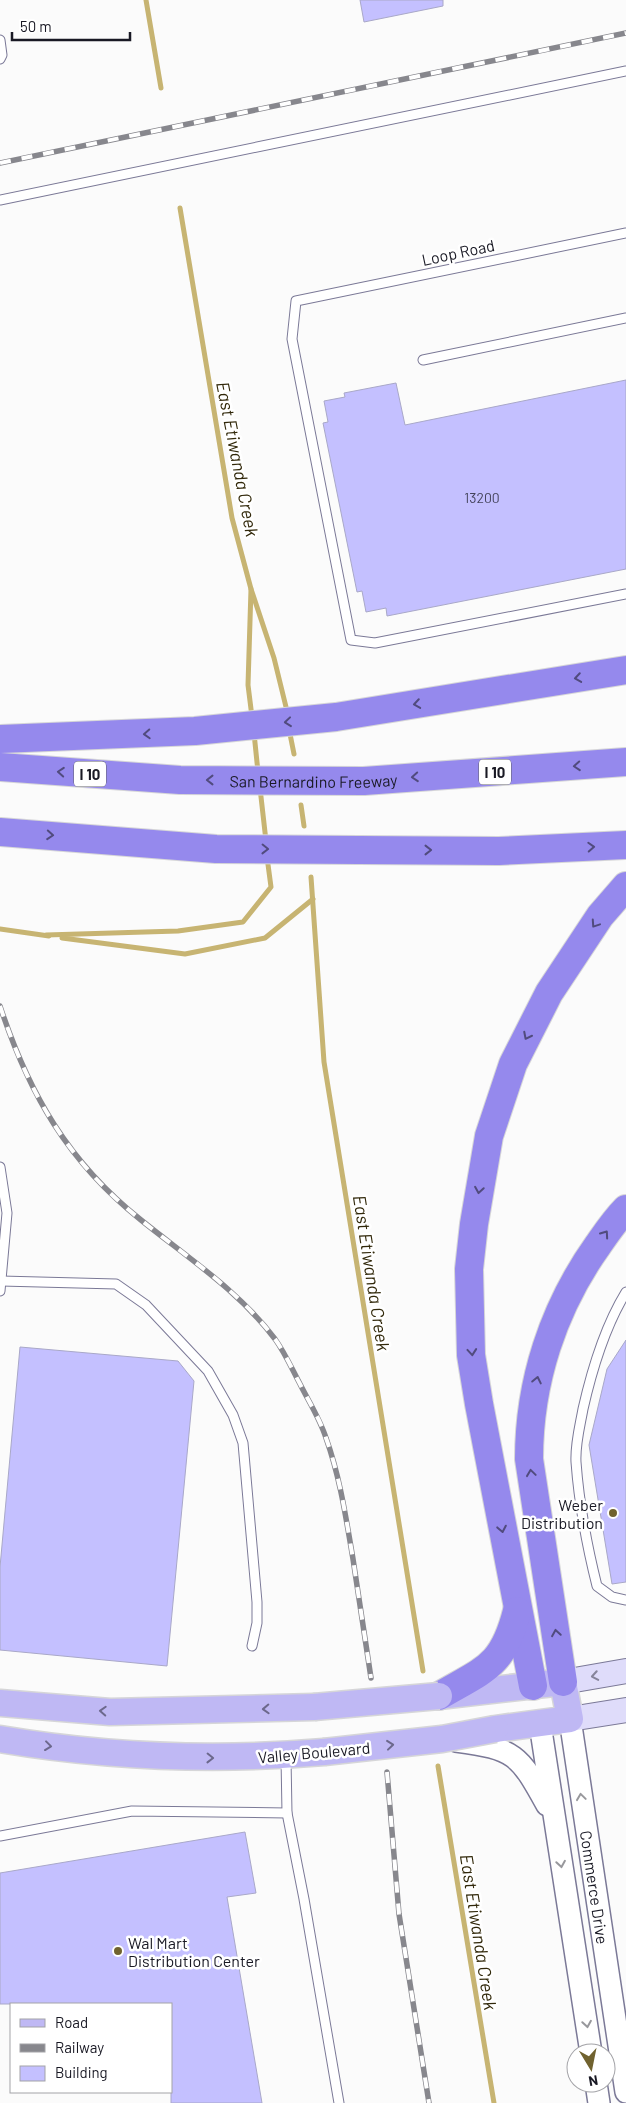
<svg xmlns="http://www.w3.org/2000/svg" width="626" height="2103" viewBox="0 0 626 2103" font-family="Barlow,sans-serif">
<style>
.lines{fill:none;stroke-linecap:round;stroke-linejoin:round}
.stream{stroke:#c7b472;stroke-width:5}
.building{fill:#c4c0ff;stroke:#a9a8c8}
.service-casing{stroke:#7b7997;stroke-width:11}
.tertiary-casing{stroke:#7b7997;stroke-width:24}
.secondary-casing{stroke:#7b7997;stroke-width:26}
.primary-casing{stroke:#d6d6d8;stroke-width:29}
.motorway-casing{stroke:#d6d6d8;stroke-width:30}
.service{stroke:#fff;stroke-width:9}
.tertiary{stroke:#fff;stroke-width:21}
.secondary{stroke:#dfdcfa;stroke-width:24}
.primary{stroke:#bfb8f4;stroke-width:26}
.motorway{stroke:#9589ed;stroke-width:28}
.rail-casing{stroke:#87878d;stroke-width:5.5}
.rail{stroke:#fff;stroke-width:4;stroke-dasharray:11;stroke-linecap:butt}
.primary-bridge-casing{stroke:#d6d6d8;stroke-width:29;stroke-linecap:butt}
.primary-bridge{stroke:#bfb8f4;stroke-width:26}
.oneway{stroke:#514b7e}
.oneway2{stroke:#86849a}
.oneway3{stroke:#6c688c}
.oneway4{stroke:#98989c}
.poi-dot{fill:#70622f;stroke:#fff;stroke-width:2}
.labels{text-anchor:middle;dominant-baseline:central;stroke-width:5;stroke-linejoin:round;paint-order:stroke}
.number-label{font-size:14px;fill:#44435b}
.shield{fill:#fff;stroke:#5e5e66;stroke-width:1}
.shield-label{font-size:15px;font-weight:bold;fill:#191924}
.street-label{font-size:16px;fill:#191924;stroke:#fff}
.poi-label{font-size:16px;fill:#191924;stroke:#fff;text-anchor:end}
.water-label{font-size:18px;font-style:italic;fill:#31280a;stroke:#fff}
</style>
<rect width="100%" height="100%" fill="#fbfbfb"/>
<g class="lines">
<g class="stream">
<path d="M146 0 161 88"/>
<path d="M180 208 232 518 251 589 274 658 287 711"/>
<path d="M251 589 248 685 252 717"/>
<path d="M254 733 258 772"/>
<path d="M290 734 294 754"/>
<path d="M260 788 266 841"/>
<path d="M301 805 304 826"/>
<path d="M311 877 324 1062 423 1671"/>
<path d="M0 929 49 936"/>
<path d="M46 935 178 931 243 922 271 887 267 857"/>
<path d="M62 938 185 954 265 938 313 899"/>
<path d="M438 1766 494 2103"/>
</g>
</g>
<g class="building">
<path d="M360 0H443V6L364 22Z"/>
<path d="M626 380V569L387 616 386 608 366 612 362 591 357 592 323 423 328 422 324 401 345 397 344 393 396 383 405 425Z"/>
<path d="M626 1340V1582L612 1584 589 1445 607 1369Z"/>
<path d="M20 1347 178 1361 194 1381 167 1666 0 1650V1567Z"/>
<path d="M245 1832 256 1893 227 1897 262 2103H171V2004H0V1873Z"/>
</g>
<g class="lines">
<g class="service-casing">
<g id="service">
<path d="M0 40 2 55 0 59"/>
<path d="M0 200 626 71"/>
<path d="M626 233 296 301 292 339 351 640 375 643 626 594"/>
<path d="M423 360 626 318"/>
<path d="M0 1167 7 1213 0 1291"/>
<path d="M1 1281 116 1284 146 1305 208 1371 233 1415 243 1443 257 1602V1623L252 1646"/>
<path d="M626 1292C604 1328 592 1369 583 1409 580 1426 575 1444 576 1462 579 1503 587 1546 597 1586L612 1597 626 1600"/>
<path d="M286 1758 287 1813 304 1899 339 2103"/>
<path d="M0 1836 132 1811 287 1813"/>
</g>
</g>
<g class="tertiary-casing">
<g id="tertiary">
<path id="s1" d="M570 1719 626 2092"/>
<path d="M540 1724 591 2053"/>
<path d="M456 1741C515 1749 519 1754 547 1805"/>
<path d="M596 2083 599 2103"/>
</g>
</g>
<g class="secondary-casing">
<g id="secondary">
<path d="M563 1682 626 1671"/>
<path d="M570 1719 626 1710"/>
</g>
</g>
<g class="primary-casing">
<g id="primary">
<path d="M439 1696 563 1682 570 1719 495 1729"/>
<path d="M0 1703 110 1712 314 1707"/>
<path d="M0 1739C107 1757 216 1761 324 1752"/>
</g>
</g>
<g class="motorway-casing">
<g id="motorway">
<path d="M0 739 195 731 336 717 626 670"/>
<path id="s2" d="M0 767 180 780 364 781 626 762"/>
<path d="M0 832 216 849 499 851 626 845"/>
<path d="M563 1682 529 1459C529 1382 553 1308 598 1245 607 1232 615 1220 626 1209"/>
<path d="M533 1686 479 1404 471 1355 469 1269 474 1224 489 1136 513 1064 549 993 600 916 626 886"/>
<path d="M439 1696C485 1669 503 1667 517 1611"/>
</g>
</g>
<use href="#service" class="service"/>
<use href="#tertiary" class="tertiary"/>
<use href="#secondary" class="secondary"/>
<use href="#primary" class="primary"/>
<use href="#motorway" class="motorway"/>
<g class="rail-casing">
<g id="rail">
<path d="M0 163 626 33"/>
<path d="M0 1006C29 1094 68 1162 141 1220 188 1258 238 1290 275 1339 285 1353 292 1369 300 1384 309 1402 320 1419 326 1438 340 1477 346 1518 353 1559 359 1599 365 1638 371 1678"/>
<path d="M387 1772 399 1914 429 2103"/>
</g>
</g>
<use href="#rail" class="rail"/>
<g class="primary-bridge-casing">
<g id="primary-bridge">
<path d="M314 1707 439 1696"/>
<path d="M324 1752 442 1739 495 1729"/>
</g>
</g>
<use href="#primary-bridge" class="primary-bridge"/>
</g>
<defs><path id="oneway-chevron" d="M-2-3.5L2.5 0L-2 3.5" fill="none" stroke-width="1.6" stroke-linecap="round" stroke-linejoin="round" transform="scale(1.25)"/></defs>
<g class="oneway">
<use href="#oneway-chevron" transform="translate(578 678) rotate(171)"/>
<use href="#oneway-chevron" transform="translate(417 704) rotate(171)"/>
<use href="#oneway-chevron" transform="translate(288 722) rotate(174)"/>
<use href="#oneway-chevron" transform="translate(147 734) rotate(177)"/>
<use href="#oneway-chevron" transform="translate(577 766) rotate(176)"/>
<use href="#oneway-chevron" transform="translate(61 772) rotate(-176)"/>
<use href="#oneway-chevron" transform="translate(415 777) rotate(176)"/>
<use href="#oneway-chevron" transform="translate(210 780) rotate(-180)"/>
<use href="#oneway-chevron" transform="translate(50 835) rotate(4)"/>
<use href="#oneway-chevron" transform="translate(591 847) rotate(-3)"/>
<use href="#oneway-chevron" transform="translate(265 849) rotate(1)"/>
<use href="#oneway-chevron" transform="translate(428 850)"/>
<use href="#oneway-chevron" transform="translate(595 924) rotate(124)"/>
<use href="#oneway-chevron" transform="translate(527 1036) rotate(117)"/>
<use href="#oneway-chevron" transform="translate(479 1190) rotate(99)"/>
<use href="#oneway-chevron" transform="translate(605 1234) rotate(-55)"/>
<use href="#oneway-chevron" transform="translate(472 1352) rotate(85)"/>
<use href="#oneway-chevron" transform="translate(537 1380) rotate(-78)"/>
<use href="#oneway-chevron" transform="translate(531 1473) rotate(-98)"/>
<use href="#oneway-chevron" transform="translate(502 1529) rotate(79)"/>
<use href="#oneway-chevron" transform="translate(556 1633) rotate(-99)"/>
</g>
<use class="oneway2" href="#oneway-chevron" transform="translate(595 1676) rotate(170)"/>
<g class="oneway3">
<use href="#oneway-chevron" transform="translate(266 1709) rotate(178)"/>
<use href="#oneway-chevron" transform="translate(103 1711) rotate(-177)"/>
<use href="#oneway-chevron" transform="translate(390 1745) rotate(-6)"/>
<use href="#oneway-chevron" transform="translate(48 1746) rotate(7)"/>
<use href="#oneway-chevron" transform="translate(210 1758) rotate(1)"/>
</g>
<g class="oneway4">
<use href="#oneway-chevron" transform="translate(581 1797) rotate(-98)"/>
<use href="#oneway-chevron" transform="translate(561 1864) rotate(81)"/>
<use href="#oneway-chevron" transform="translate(587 2024) rotate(81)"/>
</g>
<g class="poi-dot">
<circle cx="613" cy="1513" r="5"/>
<circle cx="118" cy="1951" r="5"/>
</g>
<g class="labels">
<g class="number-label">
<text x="482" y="497">13200</text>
</g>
<g class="shield">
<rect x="479" y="759.5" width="32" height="25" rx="4"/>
<rect x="74" y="761.5" width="32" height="25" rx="4"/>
</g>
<g class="shield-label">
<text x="495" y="772">I 10</text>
<text x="90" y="774">I 10</text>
</g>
<g class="street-label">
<text transform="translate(458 252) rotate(-12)">Loop Road</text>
<text stroke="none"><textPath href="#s2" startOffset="314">San Bernardino Freeway</textPath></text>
<text transform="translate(314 1752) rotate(-5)">Valley Boulevard</text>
<text stroke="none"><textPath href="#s1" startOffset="170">Commerce Drive</textPath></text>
</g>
<g class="poi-label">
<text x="603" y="1504">Weber<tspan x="603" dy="18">Distribution</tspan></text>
<text x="128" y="1942" text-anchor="start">Wal Mart<tspan x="128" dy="18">Distribution Center</tspan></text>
</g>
<g class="water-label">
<text transform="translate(238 459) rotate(79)">East Etiwanda Creek</text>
<text transform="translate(372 1273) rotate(81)">East Etiwanda Creek</text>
<text transform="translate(479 1932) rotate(81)">East Etiwanda Creek</text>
</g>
</g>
<rect x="10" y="2003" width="162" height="90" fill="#ffffff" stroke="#a3a3a7"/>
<rect x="20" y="2019" width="25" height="8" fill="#bfb8f4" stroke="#a3a3a7"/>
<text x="55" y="2028" font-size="15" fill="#191924">Road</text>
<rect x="20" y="2044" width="25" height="8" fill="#87878d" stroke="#a3a3a7"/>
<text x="55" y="2053" font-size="15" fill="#191924">Railway</text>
<rect x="20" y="2066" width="25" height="15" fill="#c4c0ff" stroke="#a3a3a7"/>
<text x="55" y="2078" font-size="15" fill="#191924">Building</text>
<g transform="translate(591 2068) rotate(170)"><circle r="24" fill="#ffffff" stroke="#a3a3a7"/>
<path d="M0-4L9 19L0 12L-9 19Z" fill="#70622f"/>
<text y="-8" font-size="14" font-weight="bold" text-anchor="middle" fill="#191924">N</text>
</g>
<path d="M12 32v8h118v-8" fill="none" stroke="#191924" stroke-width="2.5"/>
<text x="20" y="32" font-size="15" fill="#191924" stroke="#ffffff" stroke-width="4" paint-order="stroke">50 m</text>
</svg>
